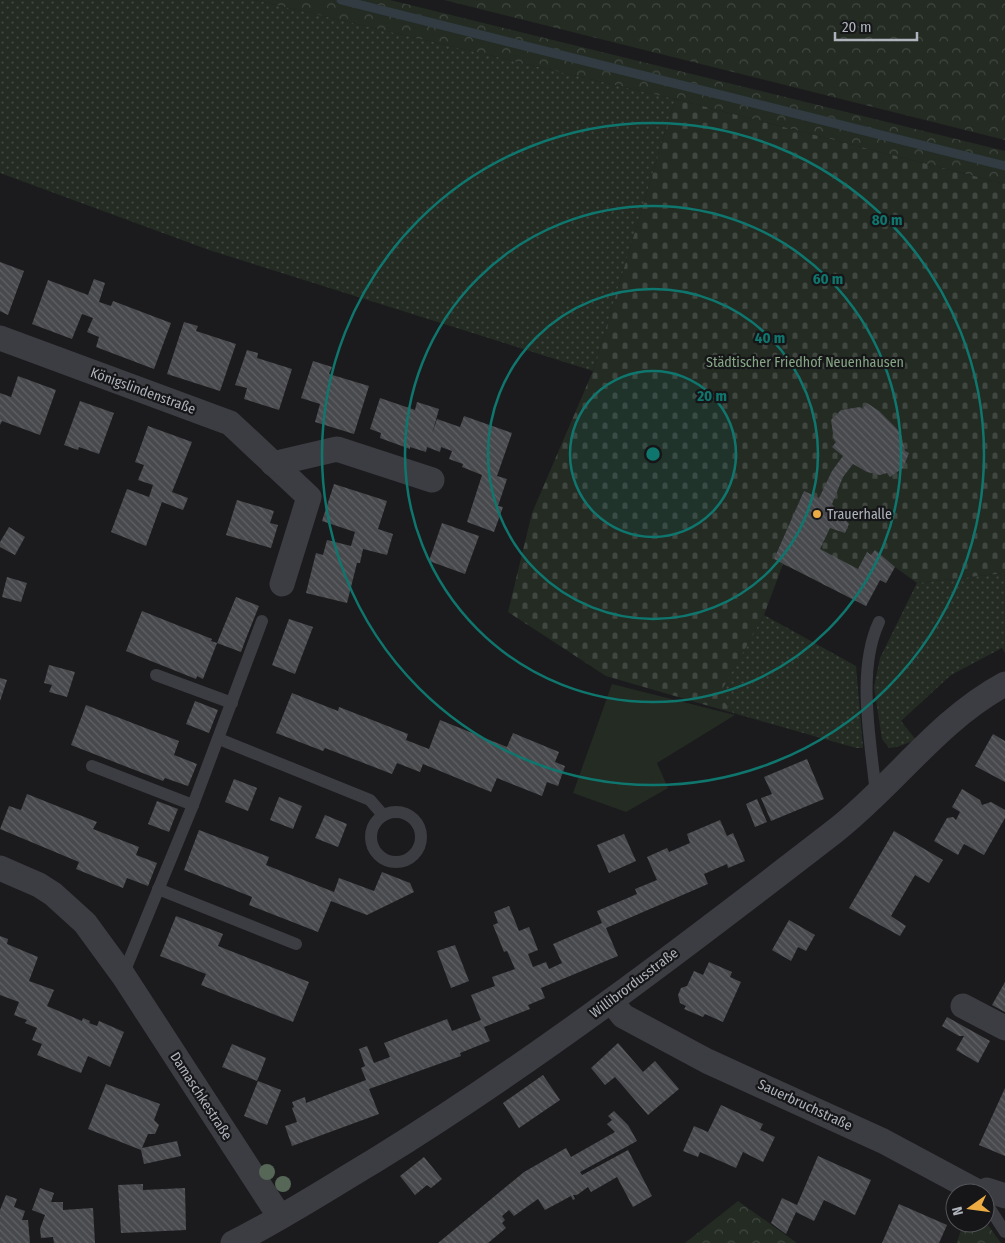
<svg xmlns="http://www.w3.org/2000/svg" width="1005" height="1243" viewBox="0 0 1005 1243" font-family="'Fira Sans Condensed',sans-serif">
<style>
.grass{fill:url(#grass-dots)}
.forest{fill:url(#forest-crowns)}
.cemetery{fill:url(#cemetery-stones)}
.green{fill:#232b23}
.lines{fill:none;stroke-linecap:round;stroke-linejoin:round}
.stream{stroke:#313b41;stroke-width:9}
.building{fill:url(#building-back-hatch)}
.lane{stroke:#3c3d42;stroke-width:12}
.street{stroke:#3c3d42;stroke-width:25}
.tree{fill:#566757}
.ring{fill:none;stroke:#0f766e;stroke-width:2.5}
.poi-dot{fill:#edab43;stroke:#161618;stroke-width:2}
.labels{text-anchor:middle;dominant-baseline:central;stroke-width:4.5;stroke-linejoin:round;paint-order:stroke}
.park-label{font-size:14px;fill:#86a686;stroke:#161618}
.street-label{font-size:14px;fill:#aeb3bc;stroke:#161618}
.poi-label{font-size:14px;fill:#aeb3bc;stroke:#161618;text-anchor:start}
.centre{fill:#0f766e;stroke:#161618;stroke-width:2.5}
.ring-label{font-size:15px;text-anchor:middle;font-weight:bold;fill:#0f766e;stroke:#161618;stroke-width:4.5;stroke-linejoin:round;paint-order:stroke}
</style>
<defs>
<pattern id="grass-dots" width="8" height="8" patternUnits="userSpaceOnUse" patternTransform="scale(1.25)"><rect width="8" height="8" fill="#232b23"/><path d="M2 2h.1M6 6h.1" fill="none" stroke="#404741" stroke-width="1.8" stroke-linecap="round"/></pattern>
<pattern id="forest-crowns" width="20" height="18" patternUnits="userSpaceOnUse" patternTransform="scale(1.25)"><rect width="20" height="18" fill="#232b23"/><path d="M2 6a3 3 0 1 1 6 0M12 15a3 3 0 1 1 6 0" fill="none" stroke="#404741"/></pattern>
<pattern id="cemetery-stones" width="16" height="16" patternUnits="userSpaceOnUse" patternTransform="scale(1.25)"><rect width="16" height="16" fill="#232b23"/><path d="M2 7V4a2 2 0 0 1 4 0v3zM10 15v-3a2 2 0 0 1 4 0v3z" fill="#404741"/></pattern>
<pattern id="building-back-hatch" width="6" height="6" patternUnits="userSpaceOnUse" patternTransform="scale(1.25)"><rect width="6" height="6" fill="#48494d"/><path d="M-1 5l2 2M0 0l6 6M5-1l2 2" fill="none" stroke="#606165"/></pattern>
</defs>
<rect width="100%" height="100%" fill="#1b1b1d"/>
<g class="grass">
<path d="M0 0H255L675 99 593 371 209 250 0 173Z"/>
<path d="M1005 573V653L1002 648 951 675 901 721 916 740 897 747 889 748 882 739 874 687 880 658 917 583Z"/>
<path d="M764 615 856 666 863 748H856L733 713 718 695Z"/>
</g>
<g class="forest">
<path d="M255 0H390L1005 151V184L675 99Z"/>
<path d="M444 0H1005V140Z"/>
<path d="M738 1201 797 1243H685Z"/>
<path d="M985 1221 1001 1243H957L963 1223Z"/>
</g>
<path class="cemetery" d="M675 99 1005 184V573L917 583 895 567 886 583 880 580 866 606 783 564 764 615 719 695 733 713 606 676 508 612 532 513 593 371Z"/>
<path class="green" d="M612 684 735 715 657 763 668 788 626 812 573 793Z"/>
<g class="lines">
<path class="stream" d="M341 0 1005 166"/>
</g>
<g class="building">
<path d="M0 262 24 271 8 315 0 311Z"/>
<path d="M94 279 105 283 99 302 111 306 113 301 171 323 154 369 96 347 99 337 87 332 93 318 82 314 72 339 32 324 48 280 88 295Z"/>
<path d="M184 322 198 326 196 331 236 344 220 391 167 374Z"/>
<path d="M247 350 258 353 257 358 292 369 279 410 244 399 247 388 235 385Z"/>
<path d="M313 361 332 367 329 374 369 386 354 434 315 422 320 404 301 398Z"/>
<path d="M18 376 56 390 40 435 2 421 0 425V393L11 397Z"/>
<path d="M380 398 415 410 417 402 439 409 432 434 437 419 460 427 464 416 512 433 497 476 507 479 498 506 503 507 494 532 467 522 482 475 462 467 463 464 449 459 452 451 441 447 440 452 427 447 426 452 410 447V449L380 438 381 433 370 429Z"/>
<path d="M80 401 114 413 99 454 79 447 78 450 64 445Z"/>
<path d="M867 403 879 411 896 428 901 434 905 451 909 453 903 468 890 477 887 473 880 475 867 472 853 464 843 477 832 504 849 524 845 533 830 528 820 549 858 569 867 552 871 555 875 550 895 567 886 583 880 580 866 606 774 559 804 491 819 498 832 471 843 456 832 447 836 442 834 440 831 420 841 410 860 407 863 409Z"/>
<path d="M148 426 192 442 172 492 188 498 183 510 162 502 146 546 111 532 127 489 149 497 153 485 138 480 144 465 135 462Z"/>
<path d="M334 484 387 501 378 529 393 534 387 555 363 549 360 563H357L347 603 306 593 316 553 323 555 327 540 351 546 355 532 322 521Z"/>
<path d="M237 500 274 511 270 523 278 525 271 548 226 535Z"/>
<path d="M442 523 479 536 465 574 429 561Z"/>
<path d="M9 527 25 537 15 555 0 547V542Z"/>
<path d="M7 577 27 583 21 602 2 597Z"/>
<path d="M236 597 259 606 245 641 241 652 217 643 203 679 197 676 196 679 126 651 142 611 212 639 211 641 217 643Z"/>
<path d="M289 619 313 627 295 674 272 665Z"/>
<path d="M49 665 75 672 67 697 49 692 52 685 44 683Z"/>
<path d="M0 678 7 680 0 701Z"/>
<path d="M292 693 338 711 339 707 408 734 406 740 429 749 440 720 507 747 513 733 559 752 555 762 565 766 558 786 547 782 542 796 497 778 491 792 423 764 420 772 397 763 392 774 325 748 323 751 276 733Z"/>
<path d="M195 701 218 710 209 733 186 724Z"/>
<path d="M86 705 179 741 174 755 197 764 188 786 165 778 163 781 71 745Z"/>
<path d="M993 734 1005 741V782L975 766Z"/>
<path d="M807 759 824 799 771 821 761 798 772 794 764 777Z"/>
<path d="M234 779 257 788 248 811 225 802Z"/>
<path d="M962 789 980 800 982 805 991 802 1005 810V818L984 855 964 844 958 855 934 841 947 818 953 817 956 820 960 812 952 807Z"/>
<path d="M27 794 97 822 93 829 139 847 136 855 157 863 148 886 127 878 123 888 76 869 79 862 0 829 9 806 21 810Z"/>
<path d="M279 797 302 806 293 829 270 820Z"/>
<path d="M757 799 767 822 755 827 746 804Z"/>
<path d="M157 801 178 809 169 832 148 824Z"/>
<path d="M325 815 347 824 338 847 315 838Z"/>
<path d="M720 820 727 836 733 833 745 861 728 868 727 864 704 874 708 884 606 928 618 956 541 988 545 998 528 1005 530 1009 484 1027 490 1041 460 1053 461 1056 369 1089 379 1114 292 1146 285 1126 297 1122 292 1108 294 1107 292 1102 305 1097 306 1103 366 1080 361 1068 365 1066 359 1049 367 1046 374 1063 390 1057 384 1043 447 1019 452 1031 481 1020 471 995 495 986 492 977 515 969 507 951 504 952 493 925 498 923 494 912 509 906 519 931 529 927 538 950 528 954 533 967 546 962 549 969 562 963 553 944 602 923 597 911 637 894 635 889 657 880 647 857 667 848 669 852 690 843 687 834Z"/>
<path d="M199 830 269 857 266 865 334 892 339 878 374 891 382 872 410 883 414 892 367 915 331 901 318 932 249 905 252 897 184 870Z"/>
<path d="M894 831 943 860 929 883 915 875 891 916 906 926 900 936 849 908Z"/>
<path d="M624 834 636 861 609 873 597 845Z"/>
<path d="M176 916 223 934 218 946 309 982 293 1022 201 985 206 974 160 956Z"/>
<path d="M789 920 815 935 806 951 798 947 791 961 772 950Z"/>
<path d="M0 936 8 939 7 944 38 957 29 981 54 990 47 1006 82 1021 83 1018 90 1021 89 1023 97 1026 99 1021 124 1032 110 1067 88 1056 81 1073 37 1055 42 1044 32 1040 37 1028 25 1023 27 1020 14 1015 19 1002 0 995Z"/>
<path d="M455 945 469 981 451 988 437 951Z"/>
<path d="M709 962 732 972 730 977 741 982 723 1022 705 1014 703 1017 684 1009 686 1006 680 1003 678 995 681 988 687 986 694 971 703 975Z"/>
<path d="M1005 982V1012L992 1005Z"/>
<path d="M947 1017 990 1041 978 1063 956 1050 964 1036H959L942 1026Z"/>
<path d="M618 1043 643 1072 655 1061 679 1089 648 1115 615 1077 605 1085 591 1068Z"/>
<path d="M232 1044 266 1058 257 1081 222 1067Z"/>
<path d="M543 1075 560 1100 519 1128 503 1103Z"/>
<path d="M258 1081 281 1090 267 1125 244 1116Z"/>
<path d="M106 1084 160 1104 154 1120 159 1125 155 1134H148L142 1148 177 1141 181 1156 144 1164 141 1150 88 1129Z"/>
<path d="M1005 1088V1156L979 1145Z"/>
<path d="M721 1105 763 1124 760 1130 775 1137 763 1162 743 1152 736 1168 700 1152 698 1157 683 1151 694 1126 708 1132Z"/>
<path d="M614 1111 628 1125 637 1141 580 1172 582 1175 628 1150 652 1196 633 1207 617 1177 591 1192 588 1187 577 1195H573L575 1199 573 1200 571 1196 545 1210 538 1199 514 1216 509 1210 502 1216 505 1220 502 1223 506 1228 488 1243H438L524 1172 566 1148 571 1157 615 1132 607 1124 612 1120 608 1116Z"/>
<path d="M818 1156 871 1180 855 1215 824 1200 814 1221 796 1212 786 1234 771 1223 782 1198 797 1205Z"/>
<path d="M424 1157 442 1179 431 1188 427 1185 415 1195 400 1176Z"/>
<path d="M143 1184V1190L185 1188 186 1230 121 1233 118 1185Z"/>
<path d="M40 1188 54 1193 51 1202H63V1210L93 1208 95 1243H54L53 1237 41 1238 40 1229 45 1215 32 1210Z"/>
<path d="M6 1195 17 1199 14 1207 25 1211 22 1220H28L30 1243H0V1210Z"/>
<path d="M899 1204 947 1225 939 1243H882Z"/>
</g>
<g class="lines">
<g class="lane">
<path d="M156 675 232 703"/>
<path d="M219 739 370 800 383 815"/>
<path d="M92 766 193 805"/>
<path d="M876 795C871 742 856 671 879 622"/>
<circle cx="396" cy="837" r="25"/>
<path d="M158 889 296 944"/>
<path d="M123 975 193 805 262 621"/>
<path d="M985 1201 1005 1232"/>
</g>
<g class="street">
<path d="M0 338 230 423 309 497 282 584"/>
<path d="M273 464 337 449 432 480"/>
<path d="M0 868 39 885 53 894 85 923 123 975 280 1217"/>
<path d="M611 1001 623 1016 707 1061 883 1141 980 1193 987 1190 1005 1196"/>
<path d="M963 1006 1005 1028"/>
<path d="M233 1243C281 1219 327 1189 374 1161 535 1062 685 947 835 831 894 785 938 720 1005 684"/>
</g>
</g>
<g class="tree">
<circle cx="267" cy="1172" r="8"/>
<circle cx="283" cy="1184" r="8"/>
</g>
<circle cx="653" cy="454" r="83" fill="#0f766e" fill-opacity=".12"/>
<g class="ring">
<circle cx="653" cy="454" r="83"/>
<circle cx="653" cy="454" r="165"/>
<circle cx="653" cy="454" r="248"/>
<circle cx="653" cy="454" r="331"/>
</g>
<circle class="poi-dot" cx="817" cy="514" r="5"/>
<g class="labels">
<g class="park-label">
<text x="805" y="362">Städtischer Friedhof Neuenhausen</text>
</g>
<g class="street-label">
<text transform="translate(143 391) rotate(20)">Königslindenstraße</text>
<text transform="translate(634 983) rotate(-37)">Willibrordusstraße</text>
<text transform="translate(201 1096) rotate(57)">Damaschkestraße</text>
<text transform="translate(805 1105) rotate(25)">Sauerbruchstraße</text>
</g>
<g class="poi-label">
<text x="827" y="514">Trauerhalle</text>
</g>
</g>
<circle cx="653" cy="454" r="8" class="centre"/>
<g class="ring-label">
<text x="887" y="225">80 m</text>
<text x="828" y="284">60 m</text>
<text x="770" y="343">40 m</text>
<text x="712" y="401">20 m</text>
</g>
<g transform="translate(970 1208) rotate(256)"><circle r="24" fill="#161618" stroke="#53555a"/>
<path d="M0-4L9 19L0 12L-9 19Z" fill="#edab43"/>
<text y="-8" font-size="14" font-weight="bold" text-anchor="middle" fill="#aeb3bc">N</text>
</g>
<path d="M835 32v8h82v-8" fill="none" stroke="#aeb3bc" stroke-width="2.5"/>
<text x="842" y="32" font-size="15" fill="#aeb3bc" stroke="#161618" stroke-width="4" paint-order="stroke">20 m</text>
</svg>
